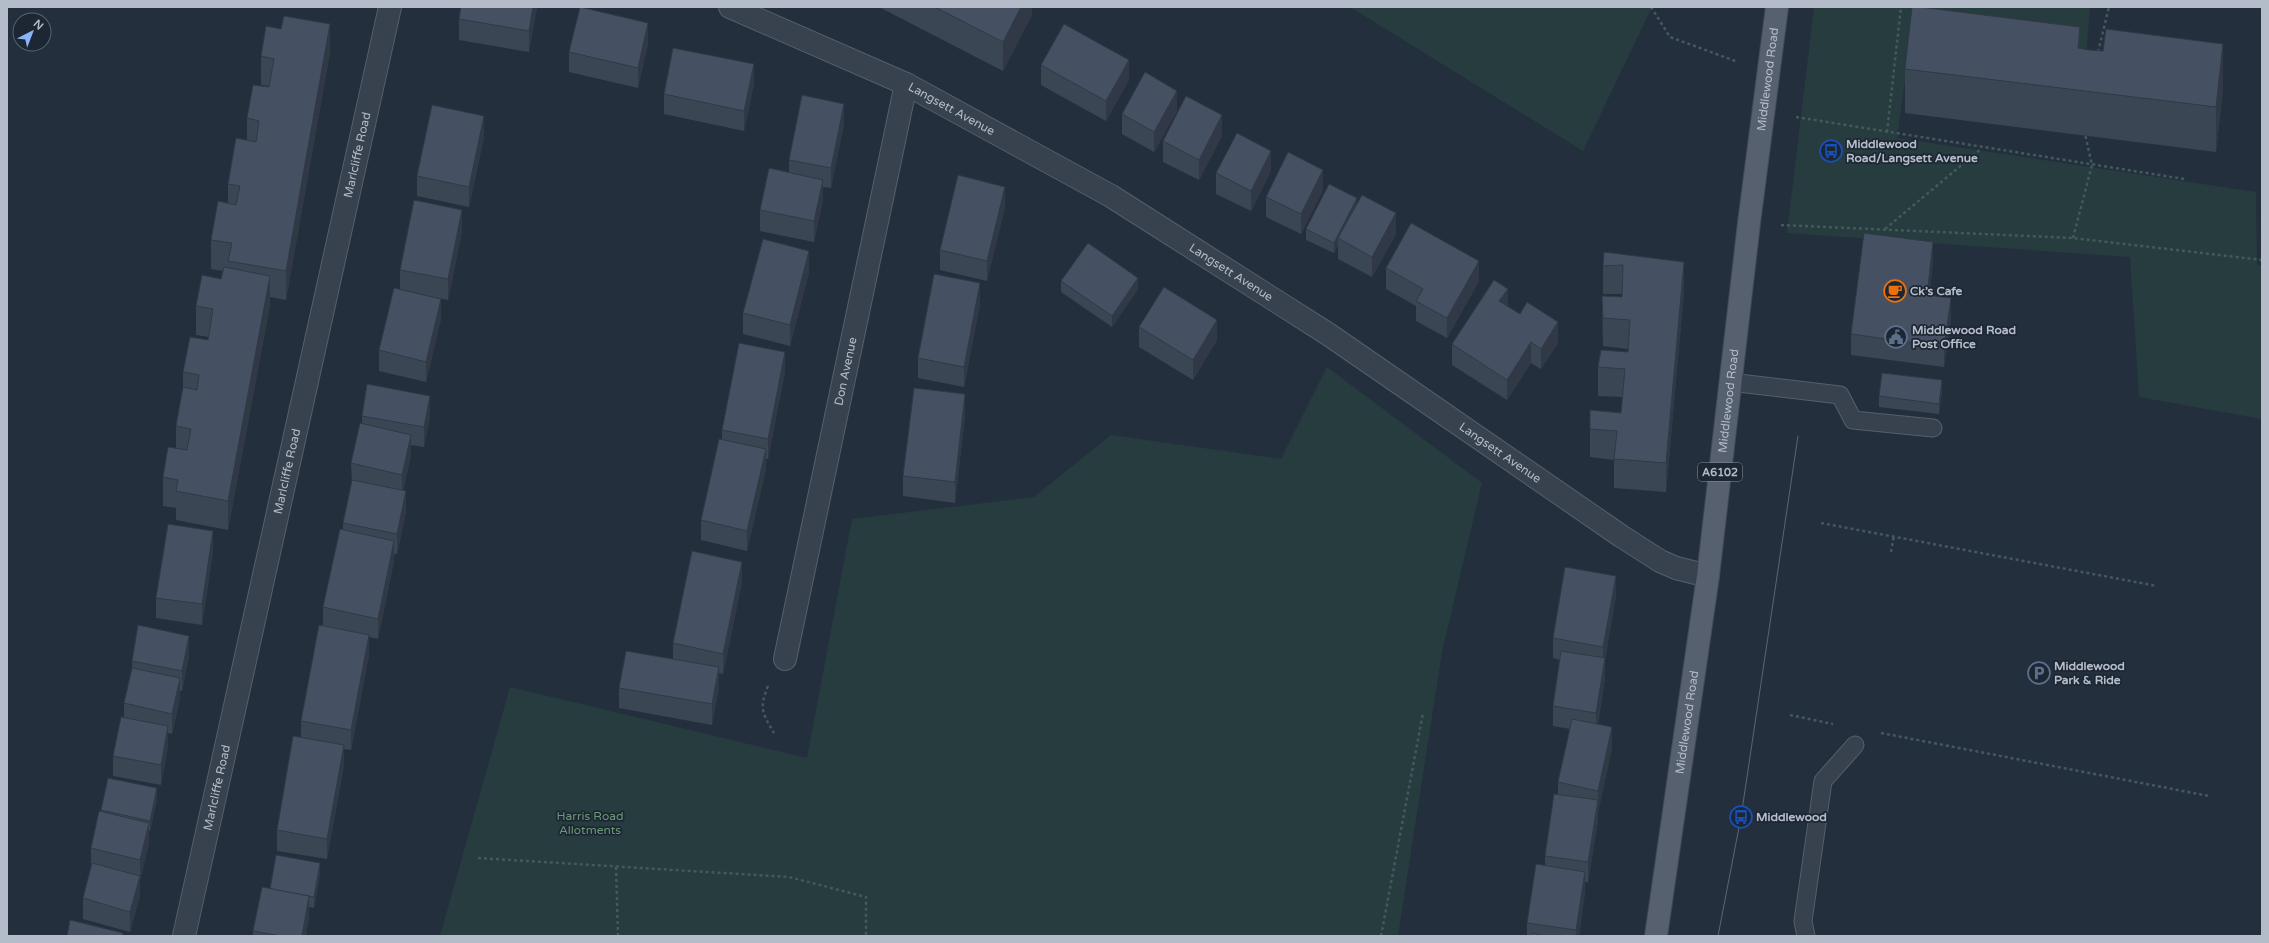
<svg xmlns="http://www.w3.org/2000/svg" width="2269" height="943" viewBox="0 0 2269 943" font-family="'Varela Round',sans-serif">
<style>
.green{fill:#263c3f}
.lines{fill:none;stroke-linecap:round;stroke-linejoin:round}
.lane-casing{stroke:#565f6c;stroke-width:19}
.street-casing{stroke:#565f6c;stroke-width:24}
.primary-casing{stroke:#414a57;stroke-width:24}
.path{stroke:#44595c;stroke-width:2.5;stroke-dasharray:3 3;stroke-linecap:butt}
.lane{stroke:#38414e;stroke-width:17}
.street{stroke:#38414e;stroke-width:22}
.primary{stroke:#56606e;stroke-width:22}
.tram{stroke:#5a6575;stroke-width:1}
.wall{fill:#3b4654}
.shaded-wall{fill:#303945}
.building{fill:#455162;stroke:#303945}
.labels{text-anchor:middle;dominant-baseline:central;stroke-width:3.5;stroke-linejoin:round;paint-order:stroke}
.shield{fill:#1d2633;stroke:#878f9c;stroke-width:1}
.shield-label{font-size:11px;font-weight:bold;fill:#b4bcc9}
.street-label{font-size:12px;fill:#b4bcc9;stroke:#1d2633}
.poi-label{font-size:12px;font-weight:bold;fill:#b4bcc9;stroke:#1d2633;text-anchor:start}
.park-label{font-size:12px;fill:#6b9a76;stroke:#1d2633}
</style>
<rect width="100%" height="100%" fill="#242f3e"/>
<g class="green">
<path d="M1350 7H1652L1583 151Z"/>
<path d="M1814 7H2090L2085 69 1910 45 1897 138 2256 192 2257 265 2262 266V419L2139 397 2130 257 1787 233Z"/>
<path d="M1327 367 1482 483 1442 652 1398 936H440L510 687 807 758 852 519 1034 497 1111 435 1281 459Z"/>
</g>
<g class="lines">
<g class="lane-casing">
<g id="lane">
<path d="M1730 382 1840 395 1853 420 1933 428"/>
<path d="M1806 936 1803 921 1823 781 1855 745"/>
</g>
</g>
<g class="street-casing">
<g id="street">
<path id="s1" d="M730 7 906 84 1111 196 1328 334 1621 536 1660 561 1676 568 1708 576"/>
<path id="s2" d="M785 659 906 84"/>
<path id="s3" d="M184 936 390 7"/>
</g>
</g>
<g class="primary-casing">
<g id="primary">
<path id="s4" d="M1656 936 1708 576 1749 223 1777 7"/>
</g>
</g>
<g class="path">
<path d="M1651 7 1670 37 1738 62"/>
<path d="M2098 52 2109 7"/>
<path d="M1796 117 2184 179"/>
<path d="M1887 132 1901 7"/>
<path d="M1781 225 2073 238 2262 260"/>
<path d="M1885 229 1982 148"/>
<path d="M2073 238 2092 165 2085 134"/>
<path d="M1821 523 2157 586"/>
<path d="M1891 552 1894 535"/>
<path d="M768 686C759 708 762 713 774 733"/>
<path d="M1790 715 1833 724"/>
<path d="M1881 733 2209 796"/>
<path d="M478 858 789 877 866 897V936"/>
<path d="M616 867 618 936"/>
<path d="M1381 936 1423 713"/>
</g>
<use href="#lane" class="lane"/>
<use href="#street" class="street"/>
<use href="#primary" class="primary"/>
<path class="tram" d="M1718 936 1741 817 1798 436"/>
</g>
<g class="wall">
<path d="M461 7H537L529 52 459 40V19Z"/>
<path d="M879 7H1032V15L1003 71Z"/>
<path d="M648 43 638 88 569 72V52Z"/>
<path d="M2080 48 2223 89 2216 152 1905 113V69Z"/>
<path d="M330 52 286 300 270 297V305L228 530 176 520V508L163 506V477L176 448V426L183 390V372L208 340 209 337 196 335V306L221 279 223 271 211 269V240L228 203V184L247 140V118L269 87 270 86 261 85V56Z"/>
<path d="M1041 65 1129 80 1106 121 1041 85Z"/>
<path d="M754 84 744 131 664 114V94Z"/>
<path d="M1177 111 1154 152 1122 134V114Z"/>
<path d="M844 124 831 188 823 187V200L814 242 760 231V210L789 172V160Z"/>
<path d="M1222 136 1199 180 1163 162V141Z"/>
<path d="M484 137 469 207 417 196V176Z"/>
<path d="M1271 171 1251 211 1216 194V173Z"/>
<path d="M1323 190 1301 234 1266 217V197Z"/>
<path d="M1357 205 1396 234 1372 277 1338 259V245L1334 253 1306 240V229Z"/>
<path d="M1005 207 987 281 940 270V250Z"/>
<path d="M462 231 448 300 428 296 441 319 426 382 379 371V350L400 289V270Z"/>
<path d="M1604 252 1684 291 1666 492 1614 488V460L1590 457V410L1621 413 1623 397 1598 396V367L1628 352V349L1603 346 1602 296 1622 297V294H1603V266Z"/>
<path d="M1933 262 1929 295 1951 318 1944 367 1851 355V334Z"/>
<path d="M1386 268 1479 281 1447 338 1416 321V306L1386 289Z"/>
<path d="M809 272 790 346 743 334V313Z"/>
<path d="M1061 281 1138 289 1112 327 1061 292Z"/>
<path d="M980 304 964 387 918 378V358Z"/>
<path d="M1508 307 1558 343 1541 369 1531 363 1507 400 1452 365V344Z"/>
<path d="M1139 327 1217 340 1193 380 1139 347Z"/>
<path d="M785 372 768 459H766V469L747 551 701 540V520L722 439V430Z"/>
<path d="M1942 391 1939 414 1879 407V396Z"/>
<path d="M965 415 955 503 903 496V476Z"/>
<path d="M362 416H430L424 447 411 445V455L403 491 406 512 397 554H394V561L378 639 369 637V655L351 750 344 749V765L327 859 277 851V830L301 737V721L323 626V607L343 530V523L352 484 351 463 362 423Z"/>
<path d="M213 552 202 625 156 618V598Z"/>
<path d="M742 582 723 674 719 673V687L712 725 619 708V688L673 659V643Z"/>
<path d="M1616 596 1605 660V678L1598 724 1612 748 1598 812V820L1588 882H1585V892L1579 936H1527V923L1545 865V856L1558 794V782L1570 729 1553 726V706L1560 660 1553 658V638Z"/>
<path d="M189 656 182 691H180V698L172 734 168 733V746L161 785 113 776V756L124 718V703L132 668V661Z"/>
<path d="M157 799 150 831H149V843L140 880V896L130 932 83 919V898L91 868V848L101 810Z"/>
<path d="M320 874 314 908 309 907V917L306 936H253V931L270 889Z"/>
</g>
<g class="shaded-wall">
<path d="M533 7H537L529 52V31Z"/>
<path d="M1021 7H1032V15L1003 71V42Z"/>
<path d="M648 23V43L638 88V68Z"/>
<path d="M330 24V52L286 300V271Z"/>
<path d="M2080 27V72L2078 48Z"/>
<path d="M2223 44V89L2216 152V107Z"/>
<path d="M1129 60V80L1106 121V101Z"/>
<path d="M754 64V84L744 131V111Z"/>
<path d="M1177 91V111L1154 152V132Z"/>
<path d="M844 104V124L831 188V168Z"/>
<path d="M1222 115V136L1199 180V160Z"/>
<path d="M484 116V137L469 207V187Z"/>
<path d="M1271 151V171L1251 211V191Z"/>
<path d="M1323 170V190L1301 234V214Z"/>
<path d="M823 180V200L814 242V221Z"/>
<path d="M1005 187V207L987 281V261Z"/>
<path d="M1357 198V208L1338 238V245L1334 253V243Z"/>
<path d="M462 210V231L448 300V279Z"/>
<path d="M1396 213V234L1372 277V257Z"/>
<path d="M1933 242V262L1927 316V295Z"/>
<path d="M809 251V272L790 346V325Z"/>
<path d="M1479 261V281L1447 338V318Z"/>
<path d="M1684 262V291L1666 492V463Z"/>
<path d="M270 276V305L228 530V501Z"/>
<path d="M1138 278V289L1112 327V316Z"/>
<path d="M980 283V304L964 387V367Z"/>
<path d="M1508 289V309L1499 301Z"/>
<path d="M1951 298V318L1944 367V347Z"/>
<path d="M441 299V319L426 382V362Z"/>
<path d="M1217 320V340L1193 380V360Z"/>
<path d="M1558 322V343L1541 369V349Z"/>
<path d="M1531 342V363L1507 400V380Z"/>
<path d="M785 352V372L768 459V439Z"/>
<path d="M1942 380V391L1939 414V404Z"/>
<path d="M965 394V415L955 503V482Z"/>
<path d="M430 396V416L424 447V427Z"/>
<path d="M411 435V455L402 495V475Z"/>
<path d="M766 449V469L747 551V531Z"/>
<path d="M406 491V512L397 554V534Z"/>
<path d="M213 531V552L202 625V604Z"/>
<path d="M394 541V561L378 639V619Z"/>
<path d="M742 562V582L723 674V654Z"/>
<path d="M1616 576V596L1605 660V678L1596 733V713L1603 666V647Z"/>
<path d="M369 635V655L351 750V730Z"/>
<path d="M189 636V656L182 691V671Z"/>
<path d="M719 667V687L712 725V704Z"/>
<path d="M180 678V698L172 734V714Z"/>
<path d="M168 726V746L161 785V765Z"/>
<path d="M1612 727V748L1598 812V791Z"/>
<path d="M344 745V765L327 859V839Z"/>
<path d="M157 788V799L150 831V821Z"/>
<path d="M1598 800V820L1588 882V862Z"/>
<path d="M149 823V843L140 880V860Z"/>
<path d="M320 863V874L314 908V897Z"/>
<path d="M1585 872V892L1579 936H1576V930Z"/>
<path d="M140 876V896L130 932V912Z"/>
<path d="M309 896V917L306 936H302Z"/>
</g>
<g class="building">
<path d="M461 7H533L529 31 459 19Z"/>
<path d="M580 7 648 23 638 68 569 52Z"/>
<path d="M935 7H1021L1003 42Z"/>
<path d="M1912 7H1920L2080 27 2078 48 2089 50 2103 51 2106 29 2223 44 2216 107 1905 69Z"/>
<path d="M284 16 330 24 286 271 228 261 232 243 211 240 218 201 236 205 240 186 228 184 236 138 256 142 259 121 247 118 253 85 269 87 274 59 261 56 266 26 281 29Z"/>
<path d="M1064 24 1129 60 1106 101 1041 65Z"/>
<path d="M673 48 754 64 744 111 664 94Z"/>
<path d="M1145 72 1177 91 1154 132 1122 114Z"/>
<path d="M802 95 844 104 831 168 789 160Z"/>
<path d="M1186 96 1222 115 1199 160 1163 141Z"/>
<path d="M432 105 484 116 469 187 417 176Z"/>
<path d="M1237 133 1271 151 1251 191 1216 173Z"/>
<path d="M1288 152 1323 170 1301 214 1266 197Z"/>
<path d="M769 168 823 180 814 221 760 210Z"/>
<path d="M958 175 1005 187 987 261 940 250Z"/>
<path d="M1329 184 1357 198 1334 243 1306 229Z"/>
<path d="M1362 195 1396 213 1372 257 1338 238Z"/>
<path d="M414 200 462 210 448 279 400 270Z"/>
<path d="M1411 223 1479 261 1447 318 1416 301 1423 289 1386 268Z"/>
<path d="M1864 233 1933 242 1927 295 1951 298 1944 347 1851 334Z"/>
<path d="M763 239 809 251 790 325 743 313Z"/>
<path d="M1088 243 1138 278 1112 316 1061 281Z"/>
<path d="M1604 252 1684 262 1666 463 1614 459 1617 431 1590 429V410L1621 413 1625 369 1598 367 1601 350 1628 352 1630 320 1603 318 1602 296 1622 297 1623 265 1603 266Z"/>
<path d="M224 267 270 276 228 501 176 491 178 480 163 477 168 447 187 450 191 429 176 426 183 387 197 390 199 375 183 372 190 337 208 340 213 309 196 306 202 275 221 279Z"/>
<path d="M934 274 980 283 964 367 918 358Z"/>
<path d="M1494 280 1508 289 1499 301 1520 314 1527 302 1558 322 1541 349 1531 342 1507 380 1452 344Z"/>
<path d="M1164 287 1217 320 1193 360 1139 327Z"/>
<path d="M394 288 441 299 426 362 379 350Z"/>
<path d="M739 343 785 352 768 439 722 430Z"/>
<path d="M1882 373 1942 380 1939 404 1879 396Z"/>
<path d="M367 384 430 396 424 427 362 416Z"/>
<path d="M914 388 965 394 955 482 903 476Z"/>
<path d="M360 423 411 435 402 475 351 463Z"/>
<path d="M719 439 766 449 747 531 701 520Z"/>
<path d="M352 480 406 491 397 534 343 523Z"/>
<path d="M168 524 213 531 202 604 156 598Z"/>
<path d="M340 529 394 541 378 619 323 607Z"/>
<path d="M692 551 742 562 723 654 673 643Z"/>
<path d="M1565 567 1616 576 1603 647 1553 638Z"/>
<path d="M138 625 189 636 182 671 132 661Z"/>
<path d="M319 625 369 635 351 730 301 721Z"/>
<path d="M626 651 719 667 712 704 619 688Z"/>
<path d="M1561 651 1605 658 1596 713 1553 706Z"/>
<path d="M132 668 180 678 172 714 124 703Z"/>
<path d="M121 717 168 726 161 765 113 756Z"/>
<path d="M1572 719 1612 727 1598 791 1558 782Z"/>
<path d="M293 736 344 745 327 839 277 830Z"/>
<path d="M108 778 157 788 150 821 101 810Z"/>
<path d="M1554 794 1598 800 1588 862 1545 856Z"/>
<path d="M99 811 149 823 140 860 91 848Z"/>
<path d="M276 855 320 863 314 897 270 889Z"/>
<path d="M92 863 140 876 130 912 83 898Z"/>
<path d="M1536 864 1585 872 1576 930 1527 923Z"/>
<path d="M262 887 309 896 302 936H281L253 931Z"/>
<path d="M70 920 123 933 122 936H67Z"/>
<path d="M1533 933 1544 936H1532Z"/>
</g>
<defs>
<g id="bus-ring" transform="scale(1.15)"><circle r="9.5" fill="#1d2633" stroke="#1a4fb4" stroke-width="1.5"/><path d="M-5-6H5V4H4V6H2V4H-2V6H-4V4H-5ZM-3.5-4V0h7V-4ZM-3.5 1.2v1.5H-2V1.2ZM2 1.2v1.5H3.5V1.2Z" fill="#1a4fb4"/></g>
<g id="cafe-ring" transform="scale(1.15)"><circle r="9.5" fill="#1d2633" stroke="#e8710a" stroke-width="1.5"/><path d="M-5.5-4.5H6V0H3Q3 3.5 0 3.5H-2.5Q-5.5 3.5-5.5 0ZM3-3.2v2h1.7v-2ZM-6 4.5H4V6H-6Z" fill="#e8710a"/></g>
<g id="civic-ring" transform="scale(1.15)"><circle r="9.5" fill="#1d2633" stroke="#5c6f8a" stroke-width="1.5"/><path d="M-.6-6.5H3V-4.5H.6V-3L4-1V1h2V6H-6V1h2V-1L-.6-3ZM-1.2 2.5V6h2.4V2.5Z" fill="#5c6f8a"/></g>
<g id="parking-ring" transform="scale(1.15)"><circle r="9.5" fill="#1d2633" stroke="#5c6f8a" stroke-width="1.5"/><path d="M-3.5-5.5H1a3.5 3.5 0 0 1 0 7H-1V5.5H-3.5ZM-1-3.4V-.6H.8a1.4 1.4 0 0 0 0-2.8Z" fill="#5c6f8a"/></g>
</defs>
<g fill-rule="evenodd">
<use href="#bus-ring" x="1831" y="151"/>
<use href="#cafe-ring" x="1895" y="291"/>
<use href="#civic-ring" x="1896" y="337"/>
<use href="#parking-ring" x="2039" y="673"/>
<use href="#bus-ring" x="1741" y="817"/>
</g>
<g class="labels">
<rect class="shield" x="1698" y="463" width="44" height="18" rx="3"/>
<g class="shield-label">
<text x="1720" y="472">A6102</text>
</g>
<g class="street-label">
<text stroke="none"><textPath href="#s4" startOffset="864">Middlewood Road</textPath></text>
<text stroke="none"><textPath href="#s1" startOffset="244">Langsett Avenue</textPath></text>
<text stroke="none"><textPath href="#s3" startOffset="800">Marlcliffe Road</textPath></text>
<text stroke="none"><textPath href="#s1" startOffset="568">Langsett Avenue</textPath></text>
<text stroke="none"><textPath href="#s2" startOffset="294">Don Avenue</textPath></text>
<text stroke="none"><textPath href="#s4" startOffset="540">Middlewood Road</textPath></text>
<text stroke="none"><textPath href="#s1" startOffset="892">Langsett Avenue</textPath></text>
<text stroke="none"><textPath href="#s3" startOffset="476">Marlcliffe Road</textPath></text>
<text stroke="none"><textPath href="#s4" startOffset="216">Middlewood Road</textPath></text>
<text stroke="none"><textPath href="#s3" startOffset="152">Marlcliffe Road</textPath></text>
</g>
<g class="poi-label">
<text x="1846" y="144">Middlewood<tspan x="1846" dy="14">Road/Langsett Avenue</tspan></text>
<text x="1910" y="291">Ck’s Cafe</text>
<text x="1912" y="330">Middlewood Road<tspan x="1912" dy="14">Post Office</tspan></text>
<text x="2054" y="666">Middlewood<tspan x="2054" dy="14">Park &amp; Ride</tspan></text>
<text x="1756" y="817">Middlewood</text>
</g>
<g class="park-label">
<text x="590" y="816">Harris Road<tspan x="590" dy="14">Allotments</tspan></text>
</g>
</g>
<rect width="2269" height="943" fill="none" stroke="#b4bcc9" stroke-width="16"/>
<g transform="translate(32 32) rotate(42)"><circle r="19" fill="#1d2633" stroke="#59626f"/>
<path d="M0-3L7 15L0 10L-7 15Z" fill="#8ab4f8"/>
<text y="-6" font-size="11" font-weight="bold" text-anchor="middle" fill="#b4bcc9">N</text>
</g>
</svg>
